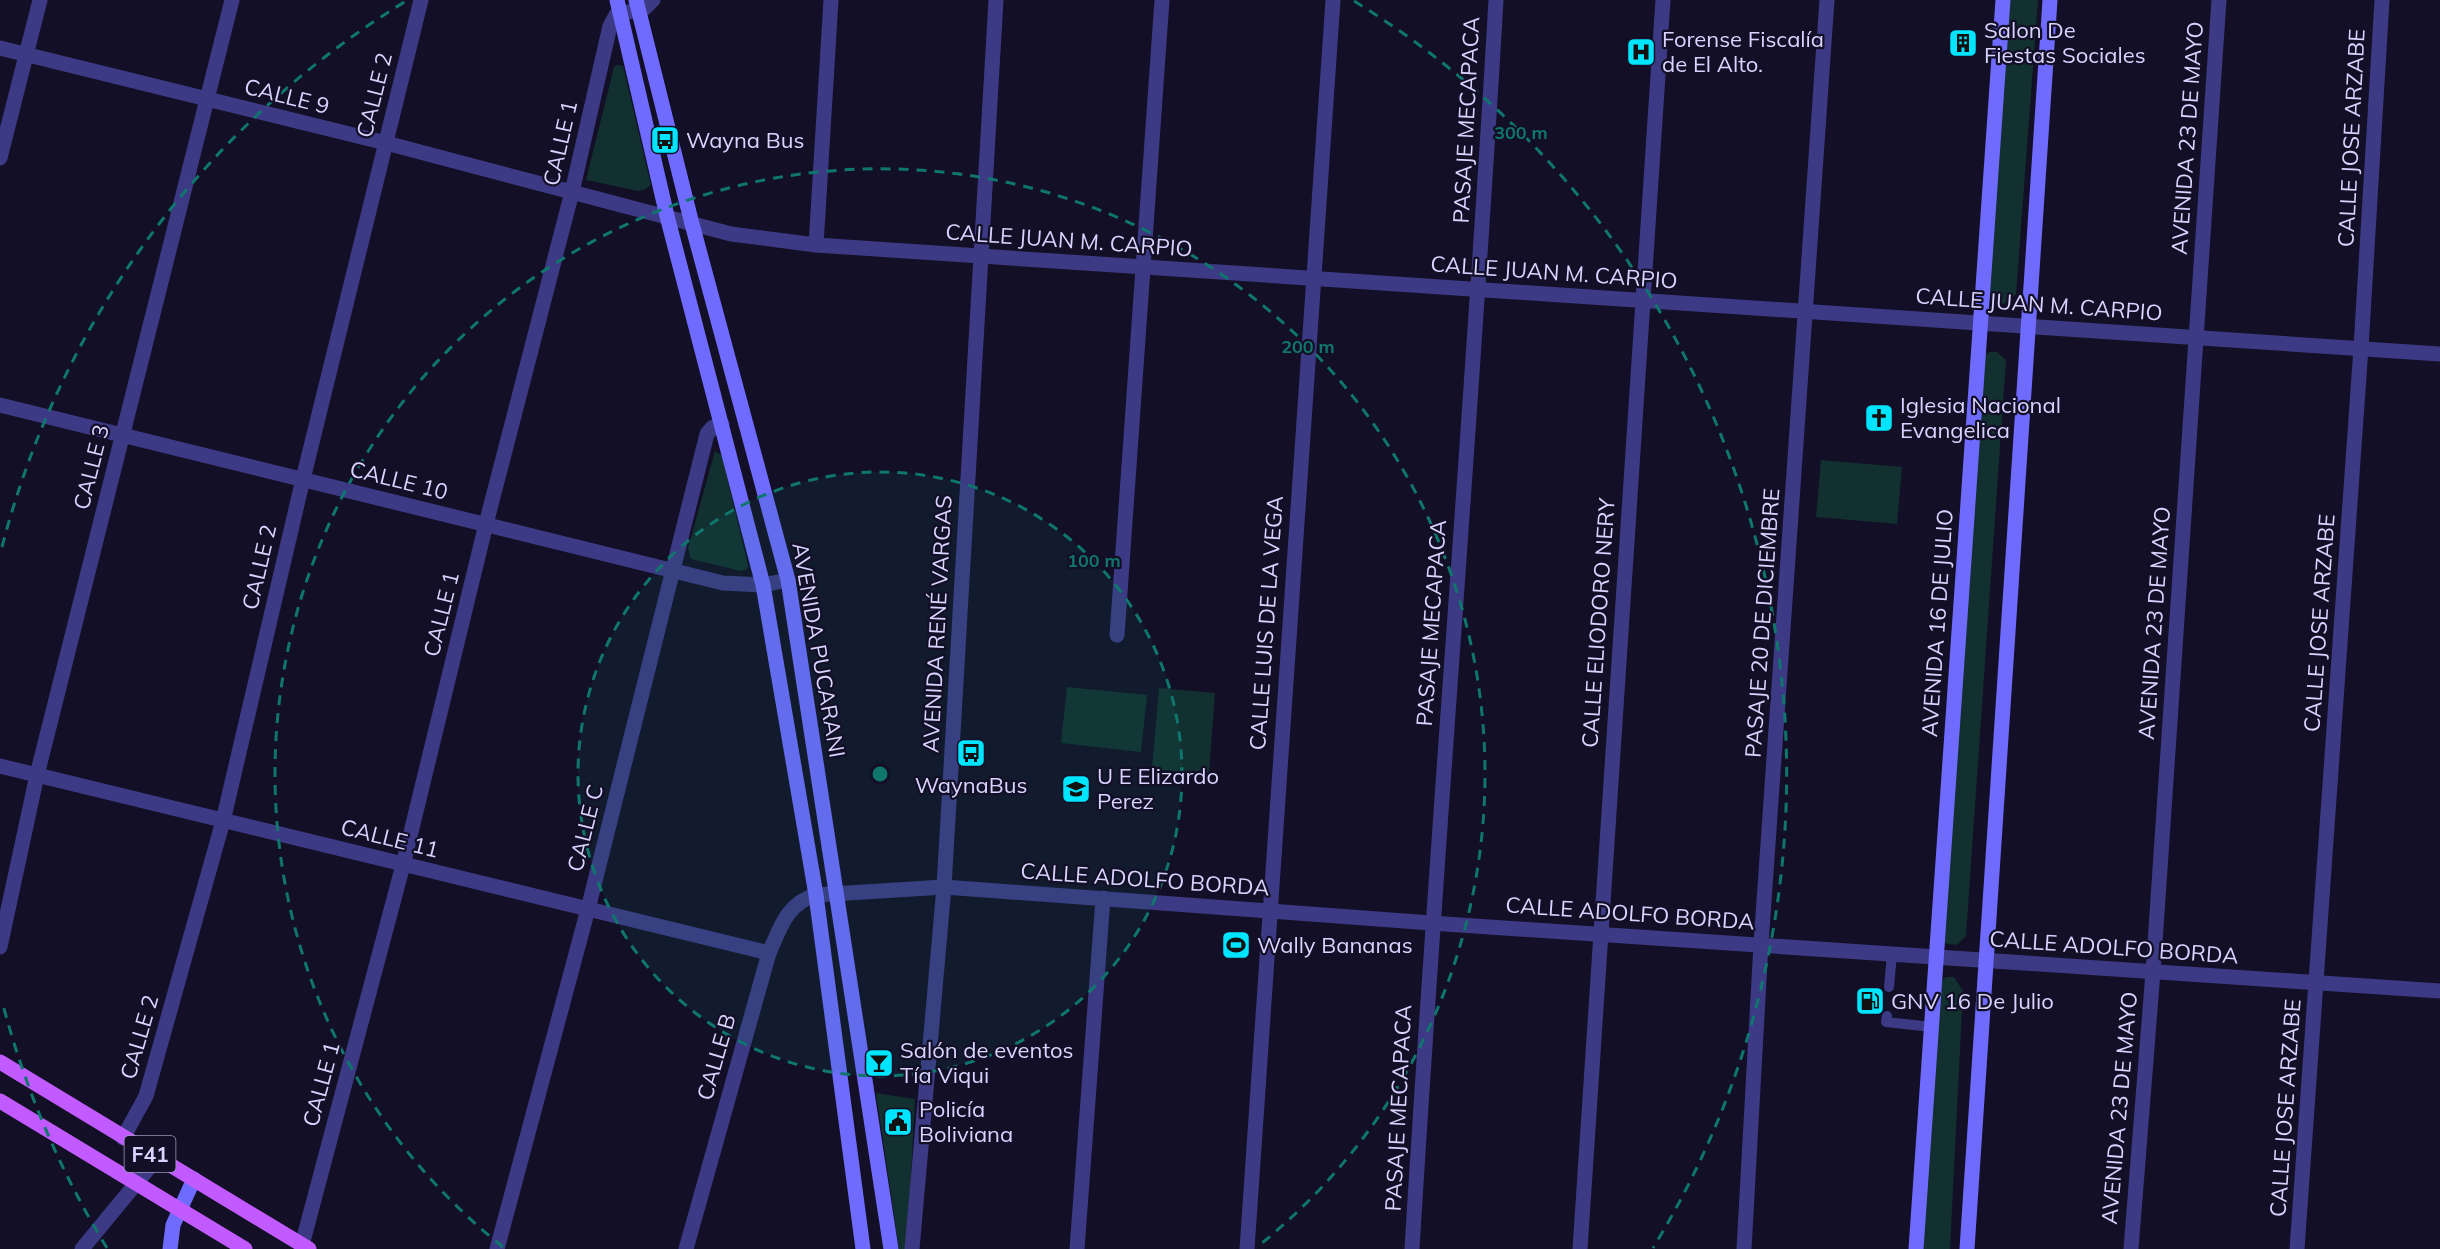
<svg xmlns="http://www.w3.org/2000/svg" width="2440" height="1249" viewBox="0 0 2440 1249" font-family="Mulish,sans-serif">
<style>
.green{fill:#12302f}
.lines{fill:none;stroke-linecap:round;stroke-linejoin:round}
.lane{stroke:#3d3a85;stroke-width:10}
.street{stroke:#3d3a85;stroke-width:15}
.secondary{stroke:#6f6bff;stroke-width:15}
.primary{stroke:#c25bff;stroke-width:15}
.ring{fill:none;stroke:#0f766e;stroke-width:3;stroke-dasharray:10 8}
.labels{text-anchor:middle;dominant-baseline:central;stroke-width:4.5;stroke-linejoin:round;paint-order:stroke}
.shield{fill:#130f26;stroke:#9e99be;stroke-width:1.5}
.shield-label{font-size:21px;font-weight:bold;fill:#d9d4ff}
.poi-label{font-size:22px;fill:#d9d4ff;stroke:#130f26;text-anchor:start}
.street-label{font-size:22px;fill:#d9d4ff;stroke:#130f26}
.centre{fill:#0f766e;stroke:#130f26;stroke-width:3}
.ring-label{font-size:18px;text-anchor:middle;font-weight:bold;fill:#0f766e;stroke:#130f26;stroke-width:4.5;stroke-linejoin:round;paint-order:stroke}
</style>
<rect width="100%" height="100%" fill="#130f26"/>
<g class="green">
<path d="M2010 0H2038L2016 294 2004 304 1994 302 1989 295Z"/>
<path d="M617 65 623 66 651 185 644 190 638 191 586 180 614 67Z"/>
<path d="M1989 352H1997L2006 360 1966 936 1957 945 1947 944 1942 940 1985 355Z"/>
<path d="M715 451 722 456 748 566 747 569 741 571 691 559 688 548Z"/>
<path d="M1821 460 1902 467 1897 524 1816 517Z"/>
<path d="M1067 687 1147 695 1141 752 1061 743Z"/>
<path d="M1159 688 1215 693 1209 774 1152 769Z"/>
<path d="M1946 977H1954L1963 991 1950 1249H1921L1938 983Z"/>
<path d="M876 1093 915 1099 907 1249H899Z"/>
</g>
<g class="lines">
<g class="lane">
<path d="M1889 987 1892 954"/>
<path d="M1887 1016 1886 1022 1932 1027"/>
</g>
<g class="street">
<path d="M0 48 386 143 731 234 816 245 2440 354"/>
<path d="M0 158 40 0"/>
<path d="M816 245 831 0"/>
<path d="M0 405 723 583 763 585 788 580"/>
<path d="M1117 635 1162 0"/>
<path d="M0 766 769 953"/>
<path d="M0 947 37 775 232 0"/>
<path d="M123 1138 146 1096 223 821 303 479 421 0"/>
<path d="M302 1245 403 865 486 524 572 192 610 26 616 15 645 8 653 0"/>
<path d="M82 1249 157 1158"/>
<path d="M497 1249 588 909 707 434 713 427 722 424"/>
<path d="M686 1249 769 953C780 928 787 903 816 895L944 887 1431 923 2440 991"/>
<path d="M912 1249 944 887 996 0"/>
<path d="M1077 1249 1103 898"/>
<path d="M1247 1249C1272 832 1306 416 1333 0"/>
<path d="M1412 1249C1437 832 1472 417 1496 0"/>
<path d="M1580 1249 1663 0"/>
<path d="M1744 1249 1761 944 1827 0"/>
<path d="M2131 1249 2153 972 2219 0"/>
<path d="M2297 1249 2361 348 2382 0"/>
</g>
<g class="secondary">
<path d="M617 0 667 216 763 585 816 895 863 1249"/>
<path d="M636 0 692 224 788 580 891 1249"/>
<path d="M170 1249 173 1225 194 1179"/>
<path d="M1916 1249 2003 0"/>
<path d="M1967 1249 2050 0"/>
</g>
<g class="primary">
<path d="M0 1062 309 1249"/>
<path d="M0 1101 245 1249"/>
</g>
</g>
<circle cx="880" cy="774" r="302" fill="#0f766e" fill-opacity=".12"/>
<g class="ring">
<circle cx="880" cy="774" r="302"/>
<path d="M503 1247A605 605 0 1 1 1257 1247"/>
<path d="M107 1248A907 907 0 0 1 2 1001M2 547A907 907 0 0 1 406 1M1354 1A907 907 0 0 1 1653 1248"/>
</g>
<defs>
<g id="building-square" transform="scale(1.5)"><rect x="-9" y="-9" width="18" height="18" rx="4" fill="#00e5ff" stroke="#130f26"/><path d="M-4-6H4V6H1V3H-1V6H-4ZM-2.5-4.3h1.7v1.8h-1.7ZM.8-4.3h1.7v1.8H.8ZM-2.5-1h1.7V.8h-1.7ZM.8-1h1.7V.8H.8Z" fill="#111"/></g>
<g id="hospital-square" transform="scale(1.5)"><rect x="-9" y="-9" width="18" height="18" rx="4" fill="#00e5ff" stroke="#130f26"/><path d="M-5-5h3v3.5h4V-5h3V5h-3V1.5h-4V5h-3Z" fill="#111"/></g>
<g id="bus-square" transform="scale(1.5)"><rect x="-9" y="-9" width="18" height="18" rx="4" fill="#00e5ff" stroke="#130f26"/><path d="M-5-6H5V4H4V6H2V4H-2V6H-4V4H-5ZM-3.5-4V0h7V-4ZM-3.5 1.2v1.5H-2V1.2ZM2 1.2v1.5H3.5V1.2Z" fill="#111"/></g>
<g id="church-square" transform="scale(1.5)"><rect x="-9" y="-9" width="18" height="18" rx="4" fill="#00e5ff" stroke="#130f26"/><path d="M-1.2-6h2.4v3.5h3.3v2.4h-3.3V6h-2.4V-.1h-3.3v-2.4h3.3Z" fill="#111"/></g>
<g id="school-square" transform="scale(1.5)"><rect x="-9" y="-9" width="18" height="18" rx="4" fill="#00e5ff" stroke="#130f26"/><path d="M0-5L7-2L0 1L-7-2ZM-4 1L0 2.5L4 1V4Q0 6-4 4Z" fill="#111"/></g>
<g id="stadium-square" transform="scale(1.5)"><rect x="-9" y="-9" width="18" height="18" rx="4" fill="#00e5ff" stroke="#130f26"/><path d="M0-5a6.5 5 0 1 0 0 10a6.5 5 0 1 0 0-10ZM-3.5-1.8h7v3.6h-7Z" fill="#111"/></g>
<g id="fuel-square" transform="scale(1.5)"><rect x="-9" y="-9" width="18" height="18" rx="4" fill="#00e5ff" stroke="#130f26"/><path d="M-5.5-6h7V0h2V4h1.3V-2.5L3-4.5l.8-.8L6-3V5H2.5V1h-1V6h-7ZM-4.2-4.7v3.2H.2V-4.7Z" fill="#111"/></g>
<g id="bar-square" transform="scale(1.5)"><rect x="-9" y="-9" width="18" height="18" rx="4" fill="#00e5ff" stroke="#130f26"/><path d="M-6-5H6L.8 .8V4.5H3.5V6h-7V4.5H-.8V.8Z" fill="#111"/></g>
<g id="civic-square" transform="scale(1.5)"><rect x="-9" y="-9" width="18" height="18" rx="4" fill="#00e5ff" stroke="#130f26"/><path d="M-.6-6.5H3V-4.5H.6V-3L4-1V1h2V6H-6V1h2V-1L-.6-3ZM-1.2 2.5V6h2.4V2.5Z" fill="#111"/></g>
</defs>
<g fill-rule="evenodd">
<use href="#building-square" x="1963" y="43"/>
<use href="#hospital-square" x="1641" y="52"/>
<use href="#bus-square" x="665" y="140"/>
<use href="#church-square" x="1879" y="418"/>
<use href="#bus-square" x="971" y="753"/>
<use href="#school-square" x="1076" y="789"/>
<use href="#stadium-square" x="1236" y="945"/>
<use href="#fuel-square" x="1870" y="1001"/>
<use href="#bar-square" x="879" y="1063"/>
<use href="#civic-square" x="898" y="1122"/>
</g>
<g class="labels">
<rect class="shield" x="124.5" y="1136" width="51" height="36" rx="4.5"/>
<g class="shield-label">
<text x="150" y="1154">F41</text>
</g>
<g class="poi-label">
<text x="1984" y="30">Salon De<tspan x="1984" dy="25">Fiestas Sociales</tspan></text>
<text x="1662" y="39">Forense Fiscalía<tspan x="1662" dy="25">de El Alto.</tspan></text>
<text x="686" y="140">Wayna Bus</text>
<text x="1900" y="405">Iglesia Nacional<tspan x="1900" dy="25">Evangelica</tspan></text>
<text x="1097" y="776">U E Elizardo<tspan x="1097" dy="25">Perez</tspan></text>
<text x="971" y="785" text-anchor="middle">WaynaBus</text>
<text x="1257" y="945">Wally Bananas</text>
<text x="1891" y="1001">GNV 16 De Julio</text>
<text x="900" y="1050">Salón de eventos<tspan x="900" dy="25">Tía Viqui</tspan></text>
<text x="919" y="1109">Policía<tspan x="919" dy="25">Boliviana</tspan></text>
</g>
<g class="street-label">
<text transform="translate(374 95) rotate(-76)">CALLE 2</text>
<text transform="translate(287 96) rotate(14)">CALLE 9</text>
<text transform="translate(1466 120) rotate(-87)">PASAJE MECAPACA</text>
<text transform="translate(2187 138) rotate(-86)">AVENIDA 23 DE MAYO</text>
<text transform="translate(2351 138) rotate(-87)">CALLE JOSE ARZABE</text>
<text transform="translate(560 143) rotate(-77)">CALLE 1</text>
<text transform="translate(1069 240) rotate(4)">CALLE JUAN M. CARPIO</text>
<text transform="translate(1554 272) rotate(4)">CALLE JUAN M. CARPIO</text>
<text transform="translate(2039 304) rotate(4)">CALLE JUAN M. CARPIO</text>
<text transform="translate(91 467) rotate(-76)">CALLE 3</text>
<text transform="translate(399 480) rotate(14)">CALLE 10</text>
<text transform="translate(259 567) rotate(-77)">CALLE 2</text>
<text transform="translate(441 614) rotate(-76)">CALLE 1</text>
<text transform="translate(1266 623) rotate(-86)">CALLE LUIS DE LA VEGA</text>
<text transform="translate(1431 623) rotate(-86)">PASAJE MECAPACA</text>
<text transform="translate(1598 623) rotate(-86)">CALLE ELIODORO NERY</text>
<text transform="translate(1762 623) rotate(-86)">PASAJE 20 DE DICIEMBRE</text>
<text transform="translate(1937 623) rotate(-86)">AVENIDA 16 DE JULIO</text>
<text transform="translate(2154 623) rotate(-86)">AVENIDA 23 DE MAYO</text>
<text transform="translate(2319 623) rotate(-86)">CALLE JOSE ARZABE</text>
<text transform="translate(937 624) rotate(-87)">AVENIDA RENÉ VARGAS</text>
<text transform="translate(819 650) rotate(80)">AVENIDA PUCARANI</text>
<text transform="translate(585 828) rotate(-76)">CALLE C</text>
<text transform="translate(390 838) rotate(14)">CALLE 11</text>
<text transform="translate(1145 879) rotate(4)">CALLE ADOLFO BORDA</text>
<text transform="translate(1630 913) rotate(4)">CALLE ADOLFO BORDA</text>
<text transform="translate(2114 947) rotate(4)">CALLE ADOLFO BORDA</text>
<text transform="translate(139 1037) rotate(-74)">CALLE 2</text>
<text transform="translate(716 1057) rotate(-74)">CALLE B</text>
<text transform="translate(321 1084) rotate(-75)">CALLE 1</text>
<text transform="translate(1398 1108) rotate(-87)">PASAJE MECAPACA</text>
<text transform="translate(2119 1108) rotate(-85)">AVENIDA 23 DE MAYO</text>
<text transform="translate(2285 1108) rotate(-86)">CALLE JOSE ARZABE</text>
</g>
</g>
<circle cx="880" cy="774" r="9" class="centre"/>
<g class="ring-label">
<text x="1521" y="139">300 m</text>
<text x="1308" y="353">200 m</text>
<text x="1094" y="567">100 m</text>
</g>
</svg>
